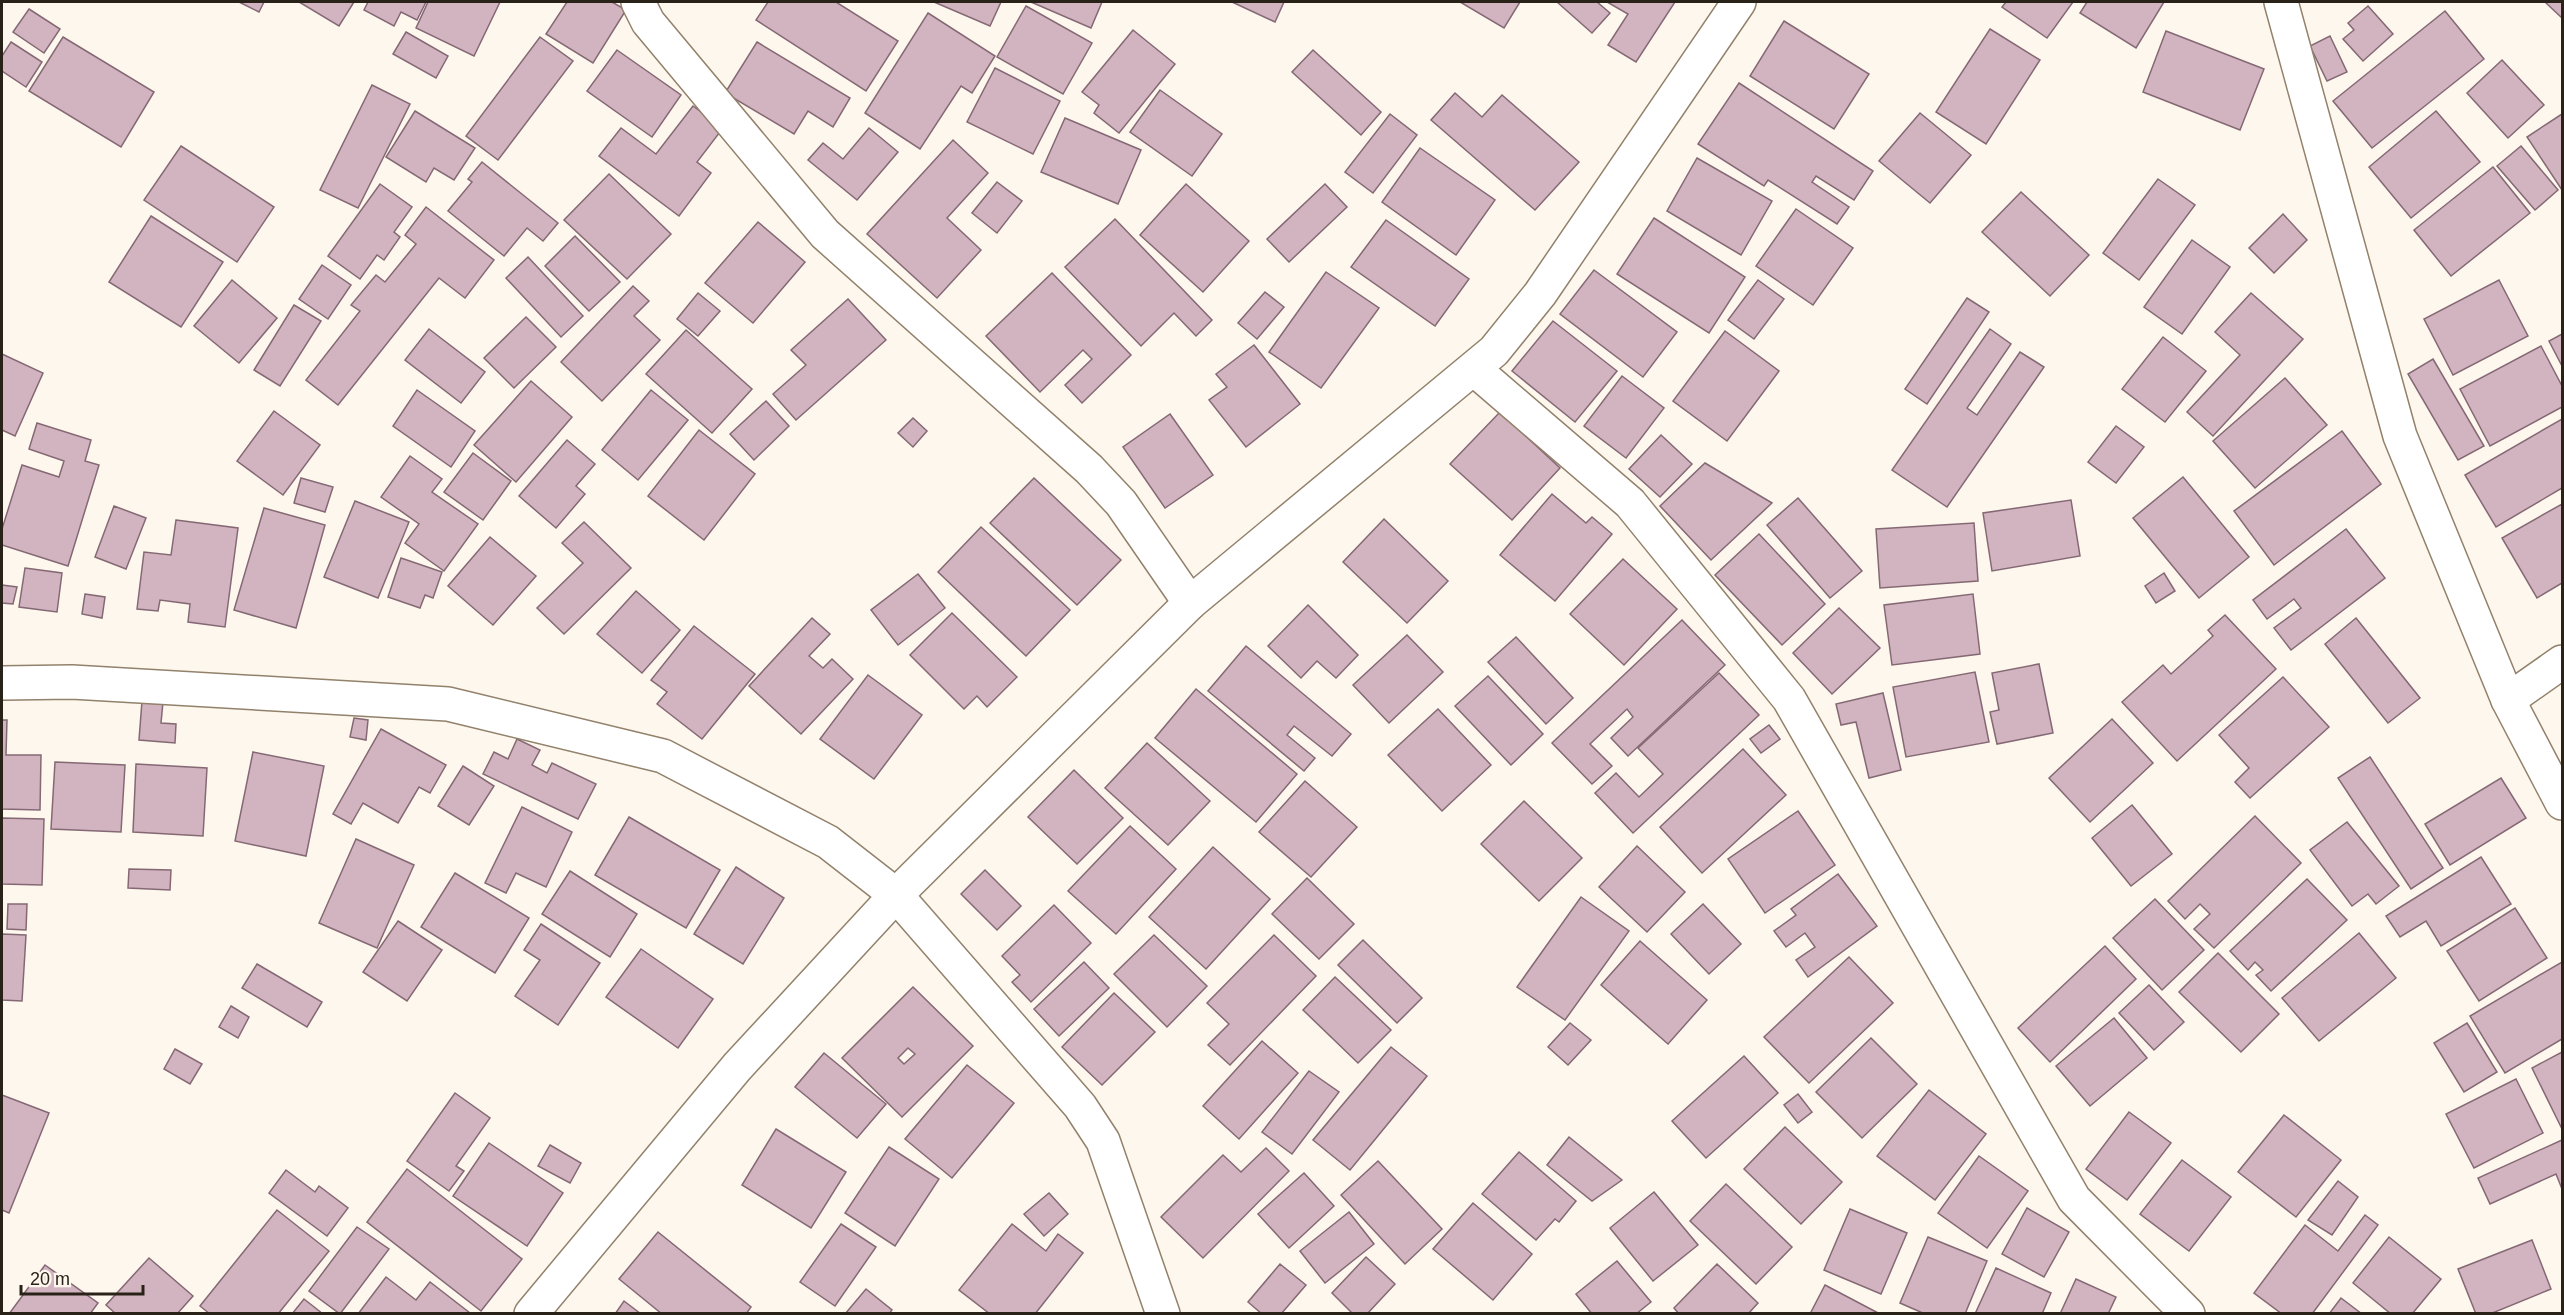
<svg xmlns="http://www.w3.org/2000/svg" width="2564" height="1315" viewBox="0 0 2564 1315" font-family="Arial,sans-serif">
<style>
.building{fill:#d2b4c1;stroke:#846974;stroke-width:1.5;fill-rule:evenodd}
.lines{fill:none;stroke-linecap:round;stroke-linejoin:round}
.street-casing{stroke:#92816b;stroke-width:36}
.street{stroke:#fff;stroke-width:33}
</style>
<rect width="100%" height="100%" fill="#fef7ed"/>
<g class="building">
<path d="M239 2H264L259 12Z"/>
<path d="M299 2H354L339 26Z"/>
<path d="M368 2H426L417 20 401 12 394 26 364 10Z"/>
<path d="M428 2H500L474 56 416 28Z"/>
<path d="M567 2H612L626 10 593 63 546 34Z"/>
<path d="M768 2H836L898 41 866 91 756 20Z"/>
<path d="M934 2H1001L990 26Z"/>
<path d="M1031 2H1102L1091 28Z"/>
<path d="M1232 2H1284L1275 22Z"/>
<path d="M1460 2H1520L1504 28Z"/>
<path d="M1557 2H1597L1610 13 1592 33Z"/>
<path d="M1607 2H1675L1636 62 1608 45 1628 14Z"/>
<path d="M2006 2H2073L2047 38 2002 7Z"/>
<path d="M2087 2H2164L2136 48 2080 13Z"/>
<path d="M2545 2H2562V18Z"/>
<path d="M1026 6 1092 43 1063 94 997 57Z"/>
<path d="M2368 6 2393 34 2363 61 2343 39 2354 30 2348 23Z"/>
<path d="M29 9 60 29 44 53 13 32Z"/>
<path d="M2445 11 2484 59 2372 148 2333 101Z"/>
<path d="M928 13 995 56 972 93 961 86 920 149 865 113Z"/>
<path d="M1784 21 1869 74 1834 129 1750 76Z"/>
<path d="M1990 29 2040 60 1986 144 1936 112Z"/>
<path d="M1133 30 1175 64 1119 133 1094 113 1099 105 1082 92Z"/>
<path d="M2166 31 2264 69 2240 130 2143 92Z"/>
<path d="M406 32 448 56 436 78 393 54Z"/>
<path d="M2330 36 2347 72 2327 81 2310 46Z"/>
<path d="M63 37 154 92 121 147 29 91Z"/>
<path d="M540 37 573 61 498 160 466 136Z"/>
<path d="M11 42 42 62 26 87 2 71V56Z"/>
<path d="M757 42 850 98 833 127 808 111 794 134 725 93Z"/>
<path d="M617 50 681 95 652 137 587 91Z"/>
<path d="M1313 50 1381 112 1361 135 1292 72Z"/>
<path d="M2502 60 2544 105 2508 138 2467 93Z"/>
<path d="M995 68 1060 101 1033 154 967 122Z"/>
<path d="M1739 83 1873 171 1854 200 1816 176 1812 182 1849 207 1837 224 1768 180 1764 186 1698 144Z"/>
<path d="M372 85 410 104 358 208 320 190Z"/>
<path d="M1160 90 1222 134 1192 176 1130 132Z"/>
<path d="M1455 93 1482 117 1502 95 1579 162 1535 210 1431 120Z"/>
<path d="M693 106 723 128 697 162 711 173 679 216 599 156 621 128 656 154Z"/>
<path d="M415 111 475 148 454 180 434 168 426 182 386 157Z"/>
<path d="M2436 111 2480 162 2411 218 2369 167Z"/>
<path d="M1920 113 1971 155 1930 203 1879 161Z"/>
<path d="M1390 114 1417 135 1373 193 1345 172Z"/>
<path d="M2562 114V190L2527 137Z"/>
<path d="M1065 118 1141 150 1118 204 1041 172Z"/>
<path d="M869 128 898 152 857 200 808 160 823 143 843 159Z"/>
<path d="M953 140 988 173 947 218 981 250 937 298 867 234Z"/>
<path d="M181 146 274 207 237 262 144 200Z"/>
<path d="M2521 146 2558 190 2535 210 2497 166Z"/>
<path d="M1420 148 1495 200 1456 255 1382 202Z"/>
<path d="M1697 158 1772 201 1741 255 1667 211Z"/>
<path d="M482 162 558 223 543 241 527 228 504 256 448 211 472 182 468 179Z"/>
<path d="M2493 167 2530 213 2451 276 2414 230Z"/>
<path d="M609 174 671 234 627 279 564 220Z"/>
<path d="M2158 179 2195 205 2139 280 2103 253Z"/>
<path d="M997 182 1022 201 997 233 972 213Z"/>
<path d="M380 184 412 207 394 232 400 237 384 260 377 255 360 279 328 256Z"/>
<path d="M1186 184 1249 241 1203 292 1140 235Z"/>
<path d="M1325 184 1347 207 1289 262 1267 239Z"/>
<path d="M2021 192 2089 255 2050 296 1982 232Z"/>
<path d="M426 207 494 260 465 298 439 278 338 405 306 380 360 311 351 305 376 275 385 282 416 244 405 235Z"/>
<path d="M1796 209 1853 248 1813 305 1756 266Z"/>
<path d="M2283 214 2307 240 2274 273 2249 248Z"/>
<path d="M151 216 223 262 181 327 109 282Z"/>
<path d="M1654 218 1745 277 1709 333 1617 274Z"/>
<path d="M1115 219 1212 320 1196 336 1174 313 1141 346 1065 267Z"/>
<path d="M1386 220 1469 279 1435 326 1351 267Z"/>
<path d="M758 222 805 262 753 323 705 283Z"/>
<path d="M575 236 620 282 589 311 545 266Z"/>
<path d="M2192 240 2230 267 2182 334 2144 307Z"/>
<path d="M528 257 583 316 561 337 506 278Z"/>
<path d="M322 265 351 285 328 319 299 299Z"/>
<path d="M1594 270 1677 332 1643 377 1560 314Z"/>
<path d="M1326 272 1379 308 1321 388 1269 352Z"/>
<path d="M1052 273 1131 355 1082 403 1065 385 1092 359 1083 350 1040 392 986 336Z"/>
<path d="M232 280 277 318 239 363 194 326Z"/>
<path d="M1758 280 1784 299 1754 339 1728 320Z"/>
<path d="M2499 280 2528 336 2453 375 2424 319Z"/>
<path d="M633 286 649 301 634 316 660 340 602 401 561 362Z"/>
<path d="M1265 292 1284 307 1257 339 1238 323Z"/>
<path d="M698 293 720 311 698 336 677 319Z"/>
<path d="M2251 293 2303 339 2213 436 2187 412 2240 355 2215 332Z"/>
<path d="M1967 298 1989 312 1927 404 1905 389Z"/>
<path d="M848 299 886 340 796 420 773 394 806 365 791 350Z"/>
<path d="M294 305 321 321 280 386 254 370Z"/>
<path d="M526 317 556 347 514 388 484 358Z"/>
<path d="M1553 321 1617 371 1575 422 1512 371Z"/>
<path d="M429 329 485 372 461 403 405 360Z"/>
<path d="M1990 329 2011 344 1967 408 1977 415 2020 352 2044 367 1947 507 1892 470Z"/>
<path d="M686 330 752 389 712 433 646 374Z"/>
<path d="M1725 331 1779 371 1727 441 1673 401Z"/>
<path d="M2562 334V366L2549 341Z"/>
<path d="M2163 337 2206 371 2165 422 2122 389Z"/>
<path d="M1254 345 1300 404 1246 447 1209 400 1227 387 1216 374Z"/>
<path d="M2541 346 2562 386V407L2490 446 2460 389Z"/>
<path d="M2 354 43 373 15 436 2 430Z"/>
<path d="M2433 359 2484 446 2458 460 2408 374Z"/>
<path d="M1622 376 1664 408 1626 458 1584 426Z"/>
<path d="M2285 378 2327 425 2255 488 2213 441Z"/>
<path d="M531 381 572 417 516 482 474 445Z"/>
<path d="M417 390 475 431 451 467 393 426Z"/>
<path d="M651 390 688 420 638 480 602 450Z"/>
<path d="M766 401 789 426 754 460 730 434Z"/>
<path d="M274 411 320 445 283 495 237 461Z"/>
<path d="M1500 412 1560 468 1512 520 1450 464Z"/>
<path d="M1170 414 1213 475 1165 508 1123 447Z"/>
<path d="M913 418 927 431 913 447 898 433Z"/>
<path d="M2562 419V488L2496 527 2465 475Z"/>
<path d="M37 423 91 440 85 461 99 465 68 566 2 545V529L22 465 59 477 64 461 29 449Z"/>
<path d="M2116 426 2144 447 2116 483 2088 462Z"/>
<path d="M699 430 755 474 704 540 648 496Z"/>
<path d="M2342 431 2381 484 2274 565 2234 511Z"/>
<path d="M1661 435 1692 464 1660 497 1629 469Z"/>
<path d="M567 440 595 464 576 486 585 494 556 528 519 496Z"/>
<path d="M473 453 511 481 483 520 444 492Z"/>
<path d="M410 456 442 479 432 492 478 524 444 571 405 543 419 524 381 497Z"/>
<path d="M1705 463 1772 503 1711 560 1660 506Z"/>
<path d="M2183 477 2249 557 2199 598 2133 518Z"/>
<path d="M301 478 333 487 325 512 294 503Z"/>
<path d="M1034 478 1121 560 1077 605 990 523Z"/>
<path d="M1552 494 1586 523 1592 517 1612 534 1555 601 1500 555Z"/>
<path d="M1798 498 1862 571 1830 598 1767 525Z"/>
<path d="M2071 500 2080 556 1992 571 1983 513Z"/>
<path d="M355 501 409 522 378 598 324 577Z"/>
<path d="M2562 504V583L2537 598 2502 538Z"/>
<path d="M114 506 146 518 126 569 95 557Z"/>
<path d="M264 508 325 525 296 628 234 610Z"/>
<path d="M1384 519 1448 581 1407 623 1343 562Z"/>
<path d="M176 520 238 528 225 627 188 622 190 604 160 600 158 611 137 609 144 552 171 555Z"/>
<path d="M584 522 631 568 564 634 537 608 583 563 562 543Z"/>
<path d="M1974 523 1978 581 1880 588 1876 529Z"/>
<path d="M981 527 1070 610 1026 656 938 572Z"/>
<path d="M2346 529 2385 578 2291 650 2274 628 2301 608 2294 599 2267 619 2253 600Z"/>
<path d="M1759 534 1825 604 1782 645 1715 575Z"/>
<path d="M490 537 536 576 493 625 448 586Z"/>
<path d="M401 558 442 572 433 598 425 595 420 608 388 597Z"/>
<path d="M1623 559 1677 609 1624 665 1570 614Z"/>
<path d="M25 568 62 573 57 612 19 607Z"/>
<path d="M2164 573 2175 591 2156 603 2145 586Z"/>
<path d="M918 574 945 608 898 645 871 610Z"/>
<path d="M2 585 17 587 13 604 2 603Z"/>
<path d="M636 591 680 630 642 673 597 634Z"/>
<path d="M85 594 105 597 102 618 82 614Z"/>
<path d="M1973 594 1980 654 1892 665 1884 605Z"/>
<path d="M1308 605 1358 655 1336 678 1317 661 1301 678 1268 646Z"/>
<path d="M1839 608 1880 648 1832 694 1793 653Z"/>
<path d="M952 613 1017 677 987 707 977 696 964 709 910 655Z"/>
<path d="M2225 615 2276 669 2177 761 2122 702 2163 665 2171 674 2213 636 2208 630Z"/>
<path d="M812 618 830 634 809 656 823 668 832 659 853 679 801 734 749 686Z"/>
<path d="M2356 618 2420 698 2388 723 2325 644Z"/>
<path d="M1682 620 1725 665 1628 756 1611 738 1633 717 1627 709 1590 744 1612 766 1592 784 1552 743Z"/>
<path d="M694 626 755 674 702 739 657 704 667 692 651 680Z"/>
<path d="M1407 635 1443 672 1389 723 1353 685Z"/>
<path d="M1516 637 1573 698 1546 724 1488 662Z"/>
<path d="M1246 646 1351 734 1332 756 1294 726 1287 735 1315 758 1304 771 1208 691Z"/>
<path d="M2039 664 2053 733 1997 744 1990 712 1999 710 1992 673Z"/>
<path d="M1975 672 1989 742 1906 757 1893 687Z"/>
<path d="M1719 673 1759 715 1633 833 1595 793 1616 773 1639 797 1663 774 1638 748Z"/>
<path d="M868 675 922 715 874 779 820 739Z"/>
<path d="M1488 676 1543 734 1511 765 1455 706Z"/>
<path d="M2283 677 2329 727 2250 798 2235 782 2249 768 2219 735Z"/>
<path d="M1196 689 1297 774 1256 822 1155 738Z"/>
<path d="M1883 693 1901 770 1869 778 1856 722 1841 725 1836 704Z"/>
<path d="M142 701 163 702 161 723 176 724 175 743 139 740Z"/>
<path d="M1438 709 1491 765 1442 811 1388 755Z"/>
<path d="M354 718 368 720 366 740 350 737Z"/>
<path d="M2112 719 2153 763 2090 822 2049 778Z"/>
<path d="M2 720H7L6 755H41L40 810 2 809Z"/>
<path d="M1769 725 1780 739 1761 753 1750 739Z"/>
<path d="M381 729 446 765 430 793 419 787 398 823 363 803 351 824 333 814Z"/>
<path d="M517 739 540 750 532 765 547 773 552 763 596 784 578 819 483 774 494 752 508 759Z"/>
<path d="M1147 743 1210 801 1168 845 1105 788Z"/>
<path d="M1743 749 1786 795 1702 873 1660 827Z"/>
<path d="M253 752 324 766 306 856 235 841Z"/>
<path d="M2370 757 2443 868 2411 889 2338 778Z"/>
<path d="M55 762 125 765 121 832 51 829Z"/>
<path d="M136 764 207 768 203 836 133 832Z"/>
<path d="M463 766 494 786 469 825 438 806Z"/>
<path d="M1074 770 1123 818 1077 864 1028 817Z"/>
<path d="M2501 778 2526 818 2450 865 2425 824Z"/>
<path d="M1305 781 1357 827 1311 877 1259 832Z"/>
<path d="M1524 801 1582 858 1539 901 1481 844Z"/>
<path d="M2132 805 2172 854 2131 886 2092 838Z"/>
<path d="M522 807 572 832 546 887 516 873 506 893 485 883Z"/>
<path d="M1798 811 1835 865 1765 913 1728 859Z"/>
<path d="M2255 816 2301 863 2214 948 2194 929 2210 914 2200 904 2185 919 2168 901Z"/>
<path d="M629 817 720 870 686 928 595 875Z"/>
<path d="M2 818 44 819 42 885 2 884Z"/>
<path d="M2347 822 2399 886 2376 904 2368 894 2352 906 2310 850Z"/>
<path d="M1130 826 1176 869 1116 934 1068 891Z"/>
<path d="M356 839 414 865 377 948 319 923Z"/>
<path d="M1637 846 1685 892 1647 932 1599 887Z"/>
<path d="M1213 847 1270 899 1206 969 1149 917Z"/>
<path d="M2481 857 2511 904 2441 946 2426 921 2400 937 2386 916Z"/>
<path d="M736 867 784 898 743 964 694 934Z"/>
<path d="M129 869 171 870 170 890 128 888Z"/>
<path d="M985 870 1021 906 997 930 961 894Z"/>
<path d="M570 871 637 914 610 957 542 914Z"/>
<path d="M455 873 529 918 495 973 421 927Z"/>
<path d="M1838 874 1877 926 1808 977 1796 960 1815 947 1805 933 1786 947 1774 931 1796 915 1791 909Z"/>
<path d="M1307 878 1354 924 1319 959 1272 914Z"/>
<path d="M2307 879 2347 920 2271 991 2256 975 2263 970 2255 962 2248 970 2230 951Z"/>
<path d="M1581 897 1629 931 1565 1020 1517 987Z"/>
<path d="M2155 899 2204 950 2162 990 2113 938Z"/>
<path d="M8 904H27L26 930 7 929Z"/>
<path d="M1703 904 1741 944 1709 974 1671 934Z"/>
<path d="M1054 905 1091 943 1031 1002 1012 982 1020 975 1002 956Z"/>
<path d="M2515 908 2547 958 2479 1001 2447 951Z"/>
<path d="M398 921 442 950 407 1001 363 972Z"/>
<path d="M541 924 600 963 558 1025 515 996 540 960 524 950Z"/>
<path d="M2359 933 2396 978 2319 1041 2282 998Z"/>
<path d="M2 934 26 935 22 1001 2 1000Z"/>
<path d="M1154 935 1207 986 1167 1027 1114 974Z"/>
<path d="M1274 935 1316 976 1230 1065 1208 1045 1229 1024 1207 1003Z"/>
<path d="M1363 940 1422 998 1397 1023 1338 965Z"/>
<path d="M1640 941 1707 1000 1668 1044 1601 985Z"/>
<path d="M2105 946 2136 979 2050 1062 2018 1028Z"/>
<path d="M641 949 713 999 678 1048 606 997Z"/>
<path d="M2218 953 2279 1014 2241 1052 2179 992Z"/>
<path d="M1849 957 1893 1003 1809 1083 1764 1037Z"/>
<path d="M1084 962 1109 988 1059 1036 1034 1009Z"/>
<path d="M2562 962V1039L2505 1073 2470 1016Z"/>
<path d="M257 964 322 1002 307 1027 242 988Z"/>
<path d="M1335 977 1391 1030 1358 1063 1303 1010Z"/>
<path d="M2149 985 2184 1022 2154 1050 2119 1013Z"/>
<path d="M913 987 973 1046 902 1117 842 1058ZM908 1048 915 1054 904 1064 898 1058Z"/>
<path d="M1114 993 1155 1032 1102 1085 1062 1047Z"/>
<path d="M231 1006 249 1017 238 1038 219 1027Z"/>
<path d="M2114 1018 2147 1058 2090 1106 2056 1066Z"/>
<path d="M1570 1023 1591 1040 1568 1065 1548 1047Z"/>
<path d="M2467 1023 2497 1072 2464 1092 2434 1043Z"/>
<path d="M1871 1038 1917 1084 1862 1138 1816 1092Z"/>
<path d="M1262 1041 1298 1073 1239 1139 1203 1106Z"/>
<path d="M1391 1047 1427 1076 1350 1170 1313 1140Z"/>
<path d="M175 1049 202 1064 190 1084 164 1069Z"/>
<path d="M2562 1052V1129L2532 1068Z"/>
<path d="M824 1053 886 1104 857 1138 795 1087Z"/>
<path d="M1744 1056 1778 1093 1706 1158 1672 1121Z"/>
<path d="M967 1065 1014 1103 952 1178 905 1139Z"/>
<path d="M1309 1071 1339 1092 1292 1154 1262 1132Z"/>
<path d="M2516 1079 2543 1133 2474 1168 2446 1114Z"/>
<path d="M1929 1090 1986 1134 1935 1200 1877 1156Z"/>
<path d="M455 1093 490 1118 456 1166 464 1171 449 1191 407 1161Z"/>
<path d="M1798 1094 1812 1112 1798 1123 1784 1105Z"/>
<path d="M2 1095 49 1113 9 1213 2 1210Z"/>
<path d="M2129 1112 2171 1143 2127 1200 2086 1169Z"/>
<path d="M2284 1115 2341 1160 2296 1217 2238 1172Z"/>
<path d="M1785 1127 1842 1182 1801 1224 1744 1169Z"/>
<path d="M776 1129 846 1172 811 1228 742 1185Z"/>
<path d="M1569 1137 1622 1180 1592 1201 1547 1165Z"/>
<path d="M2562 1140V1189L2556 1174 2490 1204 2478 1178Z"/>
<path d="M489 1143 563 1193 527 1246 453 1196Z"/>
<path d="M550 1145 581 1163 570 1183 538 1166Z"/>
<path d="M889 1147 939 1179 895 1246 845 1213Z"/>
<path d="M1266 1148 1289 1171 1203 1258 1161 1217 1223 1155 1241 1172Z"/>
<path d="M1519 1152 1576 1201 1559 1222 1555 1219 1536 1240 1482 1194Z"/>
<path d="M1979 1156 2028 1191 1987 1248 1938 1213Z"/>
<path d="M2182 1160 2231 1197 2189 1251 2140 1214Z"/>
<path d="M1378 1161 1442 1229 1405 1264 1341 1195Z"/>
<path d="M407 1169 522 1259 481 1311 367 1222Z"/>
<path d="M286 1170 315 1192 319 1186 348 1208 327 1236 269 1193Z"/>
<path d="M1304 1173 1334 1206 1289 1248 1258 1214Z"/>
<path d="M2338 1181 2358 1197 2332 1235 2308 1220Z"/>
<path d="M1726 1184 1792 1247 1756 1284 1690 1221Z"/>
<path d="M1654 1192 1698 1245 1653 1281 1610 1228Z"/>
<path d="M1049 1193 1068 1214 1044 1236 1024 1214Z"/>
<path d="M1473 1203 1532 1254 1493 1300 1433 1249Z"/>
<path d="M2027 1208 2069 1232 2044 1277 2002 1254Z"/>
<path d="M1850 1209 1907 1233 1881 1294 1824 1270Z"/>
<path d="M277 1210 329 1251 278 1314H210L200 1306Z"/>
<path d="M1349 1212 1374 1244 1325 1283 1300 1251Z"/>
<path d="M2365 1215 2378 1225 2312 1314H2282L2254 1293 2305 1225 2338 1251Z"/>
<path d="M841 1224 876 1247 835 1306 800 1282Z"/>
<path d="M1012 1224 1046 1251 1058 1234 1083 1253 1035 1314H990L959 1290Z"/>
<path d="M357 1227 389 1249 340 1314 309 1291Z"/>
<path d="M658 1232 751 1307 746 1314H662L619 1279Z"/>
<path d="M1928 1237 1987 1261 1965 1314H1925L1900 1303Z"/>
<path d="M2389 1237 2441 1279 2412 1314H2391L2353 1283Z"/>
<path d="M2532 1240 2551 1289 2490 1314H2476L2458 1269Z"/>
<path d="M1366 1257 1395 1284 1367 1314H1353L1332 1293Z"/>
<path d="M149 1258 193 1296 177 1314H116L106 1305Z"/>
<path d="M1617 1261 1651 1302 1636 1314H1592L1576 1294Z"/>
<path d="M1280 1264 1306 1285 1281 1314H1262L1248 1302Z"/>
<path d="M1717 1264 1758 1303 1748 1314H1679L1674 1308Z"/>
<path d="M45 1265 98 1303 90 1314H9Z"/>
<path d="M1996 1268 2051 1293 2042 1314H1975Z"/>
<path d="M386 1277 416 1300 430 1282 470 1313 358 1314Z"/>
<path d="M2076 1279 2116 1297 2108 1314H2060Z"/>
<path d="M1825 1285 1880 1314H1810Z"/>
<path d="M866 1289 892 1310 889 1314H845Z"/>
<path d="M2341 1298 2362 1314H2329Z"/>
<path d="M304 1299 323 1314H292Z"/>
<path d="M624 1301 641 1314H615Z"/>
</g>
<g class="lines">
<g class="street-casing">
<g id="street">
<path d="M638 2 648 22 825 234 1089 469 1121 503 1190 603"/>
<path d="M2281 2 2400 436 2508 700 2562 803"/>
<path d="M1474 369 1630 503 1789 699 2074 1199 2188 1314"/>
<path d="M2 683 72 682 448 704 663 756 828 842 896 895 1080 1106 1103 1141 1163 1314"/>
<path d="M2508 700 2562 662"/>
<path d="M531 1314 737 1067 896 895 1190 603 1494 351 1540 294 1739 2"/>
</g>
</g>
<use href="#street" class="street"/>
</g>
<rect width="2564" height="1315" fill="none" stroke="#292219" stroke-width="6"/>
<path d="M21 1285v9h122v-9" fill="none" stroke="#292219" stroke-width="3"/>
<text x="30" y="1285" font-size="18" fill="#292219" stroke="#fef7ed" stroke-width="4.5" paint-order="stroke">20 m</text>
</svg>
